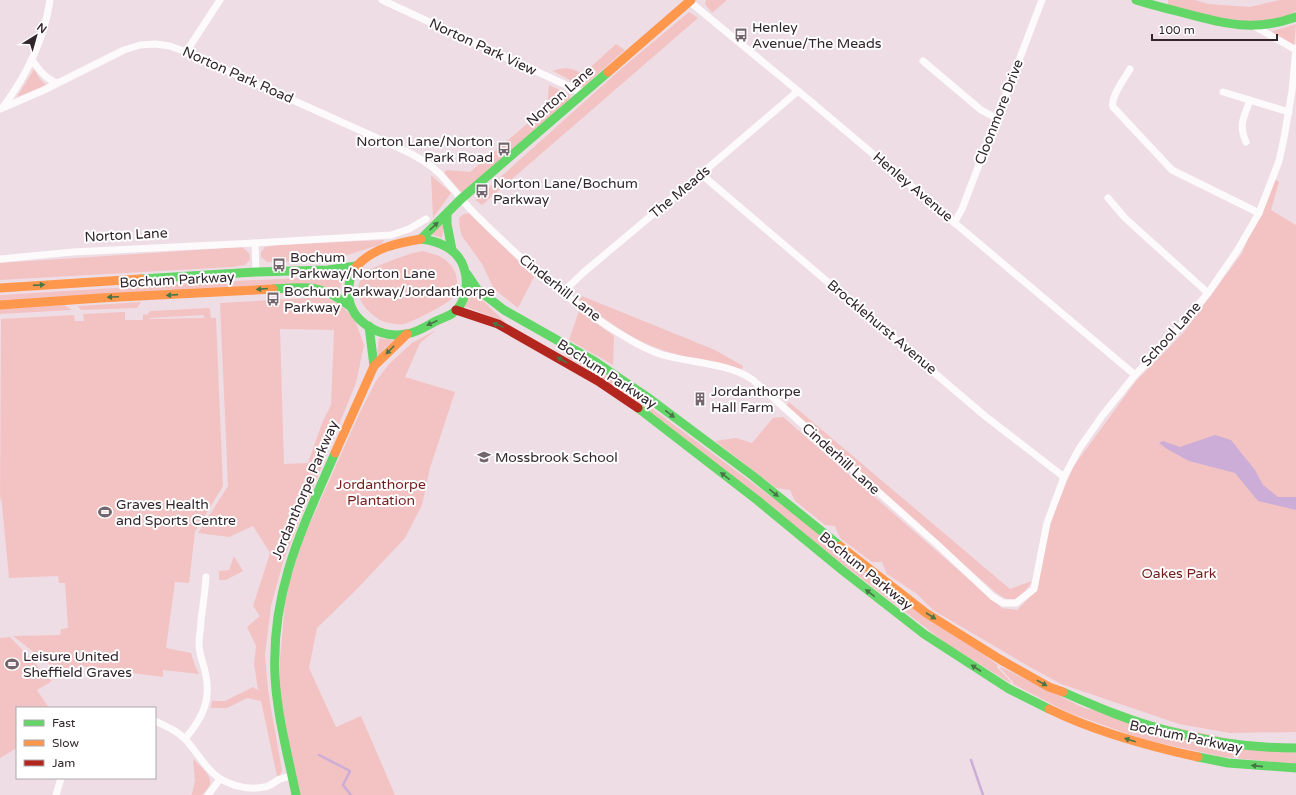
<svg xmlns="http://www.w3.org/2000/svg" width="1296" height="795" viewBox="0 0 1296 795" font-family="'Varela Round',sans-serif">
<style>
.green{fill:#f3c3c3;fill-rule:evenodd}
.water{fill:#ccadd7}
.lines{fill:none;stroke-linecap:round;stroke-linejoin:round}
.stream{stroke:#ccadd7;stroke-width:2.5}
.street{stroke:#fdfafb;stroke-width:7}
.fast{stroke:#63d668;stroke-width:9}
.slow{stroke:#ff974d;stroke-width:9}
.jam{stroke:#b3261e;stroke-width:9}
.oneway{fill:#487547}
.labels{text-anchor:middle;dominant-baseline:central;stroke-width:4;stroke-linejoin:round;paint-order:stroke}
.poi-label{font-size:14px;fill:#32262c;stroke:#fff;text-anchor:start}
.street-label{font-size:14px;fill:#32262c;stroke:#fff}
.park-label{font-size:14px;fill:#731e1d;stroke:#fff}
</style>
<rect width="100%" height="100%" fill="#efdde5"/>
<g class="green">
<path d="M706 0H727L712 13 705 4Z"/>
<path d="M1168 0H1195L1208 4 1250 7 1280 0H1296V11C1293 13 1289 15 1285 17 1253 30 1200 13 1168 5Z"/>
<path d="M689 12 698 18 482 205 475 200 622 68Z"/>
<path d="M1296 24 1294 45 1270 32Z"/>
<path d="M616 44 625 50 583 87 553 71C565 66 573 68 583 74Z"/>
<path d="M34 69 40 79 46 85 17 97Z"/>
<path d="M549 85 569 94 570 98 567 103 462 193 444 173 447 170 470 172 547 107Z"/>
<path d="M431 175 451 193 433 218Z"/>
<path d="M1274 178 1279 182 1271 210 1296 225V732L1230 733 1179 724 1061 684 1028 666 933 610 917 594 887 574 882 562H872L840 538 835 526 825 525 795 501 790 490 776 488 715 441 736 438 752 443 773 418 783 417 1002 608 1017 610 1033 594 1050 523 1073 467 1136 381 1184 332 1242 253Z"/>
<path d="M470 213 534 277 518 308 494 289 482 264 462 236 460 229 459 218 464 214Z"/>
<path d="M440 224 444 225 442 238 431 234Z"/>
<path d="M384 240 382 244 329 261 267 262 261 257V252L265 247 277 245Z"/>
<path d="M242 247 249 253 250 260 245 265 232 267 0 280V263Z"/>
<path d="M423 251C428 253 436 254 441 257 457 266 463 285 450 300 444 306 412 322 404 324 396 325 383 323 377 318 358 305 349 285 371 269 374 267 379 266 382 264 396 259 409 253 423 251Z"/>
<path d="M342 276 340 292 0 301V295L196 283Z"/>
<path d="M471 289 505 322 464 306Z"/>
<path d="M582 296 715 350 743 366 742 369C705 361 665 355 633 337 614 326 597 313 579 301Z"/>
<path d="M325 297 341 305 355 320 364 345 356 383 284 559 271 606 265 655 268 690 282 771 280 775 277 776 261 701 247 698 227 708H211L212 701H225L253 687 258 690 254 664 256 646 247 627 260 616 253 606 270 553 253 526 229 537 198 533 228 486 220 303ZM280 329 334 330 331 405 322 423 308 463 284 464Z"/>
<path d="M141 302 137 308 81 310 78 306Z"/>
<path d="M64 305 72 310 0 314V309Z"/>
<path d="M209 308 210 309 211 318H216L223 486 195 532 189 583 175 582 166 648 191 653 195 666 199 674 163 670V677L79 666 63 675 13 636 60 635 61 629 68 628 65 583H59L58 576 9 578 1 495 0 503 1 319 74 315 75 321H84L83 314 125 312V320H143V314L147 315 150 311ZM204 315V318L149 319 150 318Z"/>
<path d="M579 311 614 336 613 365 569 340Z"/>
<path d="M436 330 420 343 405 377 455 392 430 468 422 505 405 538 355 591 317 628 309 668 336 727 361 716 395 795H299L280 696V659L286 593 302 541 360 412 376 381 389 364 412 343Z"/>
<path d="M379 338 394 340 384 349 380 356 377 354Z"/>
<path d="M555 346 587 364 594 373 565 356 566 353Z"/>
<path d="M601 372 654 410 998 665 997 667 1011 682 1010 683 947 644 602 380Z"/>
<path d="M789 402 1010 589 1032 581C1028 589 1018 602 1007 599 1003 598 999 594 995 592L786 406Z"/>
<path d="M234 556 243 571 226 580H219V571L229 570Z"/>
<path d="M10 637 52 681 37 690 49 708H17V748L0 758V638Z"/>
<path d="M1001 667 1084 708 1296 753V764L1223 757 1142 739 1067 712 1013 684V682L1000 668Z"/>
<path d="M193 759C199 765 212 775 210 784 209 787 205 792 202 795H191L192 794 195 781Z"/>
</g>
<path class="water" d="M1215 435 1231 440 1255 470 1263 485 1278 497H1296V510L1258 501 1235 473 1189 461 1167 449 1159 443 1163 441 1180 447Z"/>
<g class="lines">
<g class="stream">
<path d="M319 755 350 771 343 785 351 795"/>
<path d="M971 760 983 795"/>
</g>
<g class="street">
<path d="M382 0 566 85 584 94"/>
<path d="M689 1 809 100 1135 375"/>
<path d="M1254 26 1296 50"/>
<path d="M186 52 220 0"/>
<path d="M32 60C39 70 46 79 57 83"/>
<path d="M923 61 981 110 996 118"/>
<path d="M1130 69C1125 78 1110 97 1113 107L1172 170 1259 213"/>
<path d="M1223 92 1289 112"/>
<path d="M3 107C27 75 44 40 50 0"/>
<path d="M0 109 42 91 124 50 140 45 155 44 170 46 186 52 397 147C413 154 428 162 440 174 452 187 462 201 474 213 516 255 560 294 609 327 625 337 644 349 663 355 691 363 729 363 753 380L939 546 993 597 1003 603H1016L1034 589 1047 523 1064 477 1079 449 1102 416 1135 375 1166 343 1208 293 1237 251 1259 213 1279 161 1284 138 1292 91 1296 48"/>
<path d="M1246 142C1238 124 1244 118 1250 100"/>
<path d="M701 174 985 416 1064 477"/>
<path d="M1108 198 1125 218 1208 293"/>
<path d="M954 223 962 209 1042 0"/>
<path d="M255 243 256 272"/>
<path d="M0 259 73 252 255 243 391 235 409 229 426 219"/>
<path d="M562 293 584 272 701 174 798 91"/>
<path d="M155 721C166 726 178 731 186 740 194 749 201 760 209 769 222 784 245 791 264 787 269 787 273 783 278 780 282 778 288 777 292 776"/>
<path d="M185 739C203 717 212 700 205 671 203 662 199 654 199 644 199 636 201 628 201 620 203 606 205 591 206 577"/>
<path d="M56 795 61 778"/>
<path d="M208 795 220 779"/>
</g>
<g class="fast">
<path d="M1136 0C1152 5 1168 9 1184 13 1224 24 1255 32 1296 17"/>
<path d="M447 214V224L452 250"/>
<path d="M421 239 461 199 608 72"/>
<path d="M356 267C349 275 348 288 349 299 353 323 382 339 406 334 416 333 425 327 434 322 440 319 447 317 453 313 466 303 469 283 464 268 458 249 439 241 421 239"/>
<path d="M467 274 477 289 504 310 594 361 650 399 753 476 840 546"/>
<path d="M141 279 256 272 328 270 356 266"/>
<path d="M273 289C307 287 322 284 351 307"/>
<path d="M369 326 374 366"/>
<path d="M638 408 757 500 842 570 924 634 1009 689 1049 709"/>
<path d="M1063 692C1097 707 1132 722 1169 731 1210 742 1254 748 1296 748"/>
<path d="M1198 757 1228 763 1296 768"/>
<path d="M296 795C288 755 277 716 275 676 271 590 302 529 335 453"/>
</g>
<g class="slow">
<path d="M608 72 691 0"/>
<path d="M356 267C372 248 398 243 421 239"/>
<path d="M0 288 141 279"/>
<path d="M0 305 100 298 273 289"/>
<path d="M335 453 374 366 407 334"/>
<path d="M840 546 926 613 1001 660 1049 687 1063 692"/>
<path d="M1049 709C1096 732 1147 746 1198 757"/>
</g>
<path class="jam" d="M456 310 498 324 598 381 638 408"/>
</g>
<defs><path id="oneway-solid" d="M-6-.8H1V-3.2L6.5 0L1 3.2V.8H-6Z"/></defs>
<g class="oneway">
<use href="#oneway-solid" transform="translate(434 226) rotate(-43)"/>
<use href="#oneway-solid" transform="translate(39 285) rotate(-4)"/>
<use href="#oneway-solid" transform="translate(262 289) rotate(175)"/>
<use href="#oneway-solid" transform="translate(172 295) rotate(176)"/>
<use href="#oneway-solid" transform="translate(113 297) rotate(178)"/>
<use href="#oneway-solid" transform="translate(432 323) rotate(156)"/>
<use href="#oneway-solid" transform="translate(498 325) rotate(-157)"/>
<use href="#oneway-solid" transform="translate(390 350) rotate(135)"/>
<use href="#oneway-solid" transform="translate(562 360) rotate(-150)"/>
<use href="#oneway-solid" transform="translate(670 414) rotate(37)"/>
<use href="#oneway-solid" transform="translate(725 476) rotate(-142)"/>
<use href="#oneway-solid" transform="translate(774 493) rotate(39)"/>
<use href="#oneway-solid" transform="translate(870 593) rotate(-142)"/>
<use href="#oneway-solid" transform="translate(931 616) rotate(33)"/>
<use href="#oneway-solid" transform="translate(976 668) rotate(-147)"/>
<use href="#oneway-solid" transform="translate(1042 683) rotate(29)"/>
<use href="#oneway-solid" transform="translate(1130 740) rotate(-163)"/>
<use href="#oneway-solid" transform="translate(1257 766) rotate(-174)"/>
</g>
<defs>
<g id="bus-bare" transform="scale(1.08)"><path d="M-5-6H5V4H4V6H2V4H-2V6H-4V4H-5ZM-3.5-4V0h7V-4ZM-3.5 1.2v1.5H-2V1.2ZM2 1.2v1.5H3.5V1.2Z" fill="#74666d" stroke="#fff" stroke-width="2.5" paint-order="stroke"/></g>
<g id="building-bare" transform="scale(1.08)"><path d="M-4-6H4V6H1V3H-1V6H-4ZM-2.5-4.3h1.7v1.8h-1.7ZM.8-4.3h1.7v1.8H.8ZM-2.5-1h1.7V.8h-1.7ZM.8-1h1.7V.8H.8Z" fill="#74666d" stroke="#fff" stroke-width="2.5" paint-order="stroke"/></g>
<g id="school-bare" transform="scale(1.08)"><path d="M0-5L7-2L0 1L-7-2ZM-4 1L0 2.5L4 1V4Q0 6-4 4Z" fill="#74666d" stroke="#fff" stroke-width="2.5" paint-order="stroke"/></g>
<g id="stadium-bare" transform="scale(1.08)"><path d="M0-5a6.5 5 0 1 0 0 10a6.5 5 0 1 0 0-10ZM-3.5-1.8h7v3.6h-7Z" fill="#74666d" stroke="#fff" stroke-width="2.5" paint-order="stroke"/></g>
</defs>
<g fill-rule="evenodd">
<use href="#bus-bare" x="741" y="35"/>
<use href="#bus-bare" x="504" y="149"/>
<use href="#bus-bare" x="482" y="191"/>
<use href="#bus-bare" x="279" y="265"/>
<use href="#bus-bare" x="273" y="299"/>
<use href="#building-bare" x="700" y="399"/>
<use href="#school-bare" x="484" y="457"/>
<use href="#stadium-bare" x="105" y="512"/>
<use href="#stadium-bare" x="12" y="664"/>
</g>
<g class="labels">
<g class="poi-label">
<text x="752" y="27">Henley<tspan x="752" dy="16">Avenue/The Meads</tspan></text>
<text x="493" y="141" text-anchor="end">Norton Lane/Norton<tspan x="493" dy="16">Park Road</tspan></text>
<text x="493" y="183">Norton Lane/Bochum<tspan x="493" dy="16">Parkway</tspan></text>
<text x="290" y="257">Bochum<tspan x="290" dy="16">Parkway/Norton Lane</tspan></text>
<text x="284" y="291">Bochum Parkway/Jordanthorpe<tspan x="284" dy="16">Parkway</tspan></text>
<text x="711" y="391">Jordanthorpe<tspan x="711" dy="16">Hall Farm</tspan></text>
<text x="495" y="457">Mossbrook School</text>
<text x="116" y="504">Graves Health<tspan x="116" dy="16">and Sports Centre</tspan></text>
<text x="23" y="656">Leisure United<tspan x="23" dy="16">Sheffield Graves</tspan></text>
</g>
<g class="street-label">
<text transform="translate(483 47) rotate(25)">Norton Park View</text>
<text transform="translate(238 75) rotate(24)">Norton Park Road</text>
<text transform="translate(560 96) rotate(-41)">Norton Lane</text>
<text transform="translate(999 112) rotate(-69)">Cloonmore Drive</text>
<text transform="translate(913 187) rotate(40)">Henley Avenue</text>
<text transform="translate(680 192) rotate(-40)">The Meads</text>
<text transform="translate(126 235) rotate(-3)">Norton Lane</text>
<text transform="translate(177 280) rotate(-3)">Bochum Parkway</text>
<text transform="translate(560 288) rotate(38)">Cinderhill Lane</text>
<text transform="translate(882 327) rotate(40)">Brocklehurst Avenue</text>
<text transform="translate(1171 334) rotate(-48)">School Lane</text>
<text transform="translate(607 374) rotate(33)">Bochum Parkway</text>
<text transform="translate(841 459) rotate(42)">Cinderhill Lane</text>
<text transform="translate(305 490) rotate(-67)">Jordanthorpe Parkway</text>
<text transform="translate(866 571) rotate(39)">Bochum Parkway</text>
<text transform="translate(1186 737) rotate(12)">Bochum Parkway</text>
</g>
<g class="park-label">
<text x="381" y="484">Jordanthorpe<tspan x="381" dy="16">Plantation</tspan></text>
<text x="1179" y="573">Oakes Park</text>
</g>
</g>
<rect x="16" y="707" width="140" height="72" fill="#ffffff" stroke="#ada8ab"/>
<rect x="24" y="720" width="20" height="6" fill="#63d668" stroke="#ada8ab"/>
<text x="52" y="727" font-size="12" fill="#32262c">Fast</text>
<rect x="24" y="740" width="20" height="6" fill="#ff974d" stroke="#ada8ab"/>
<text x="52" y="747" font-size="12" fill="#32262c">Slow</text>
<rect x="24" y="760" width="20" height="6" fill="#b3261e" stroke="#ada8ab"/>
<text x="52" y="767" font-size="12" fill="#32262c">Jam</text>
<g transform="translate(36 36) rotate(37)" stroke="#ffffff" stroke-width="3" paint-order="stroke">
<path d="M0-3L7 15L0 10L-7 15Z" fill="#32262c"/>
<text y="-6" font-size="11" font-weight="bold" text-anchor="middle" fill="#32262c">N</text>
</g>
<path d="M1152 34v6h125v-6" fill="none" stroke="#32262c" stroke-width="2"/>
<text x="1158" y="34" font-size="12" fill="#32262c" stroke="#ffffff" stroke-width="3" paint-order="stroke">100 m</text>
</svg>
